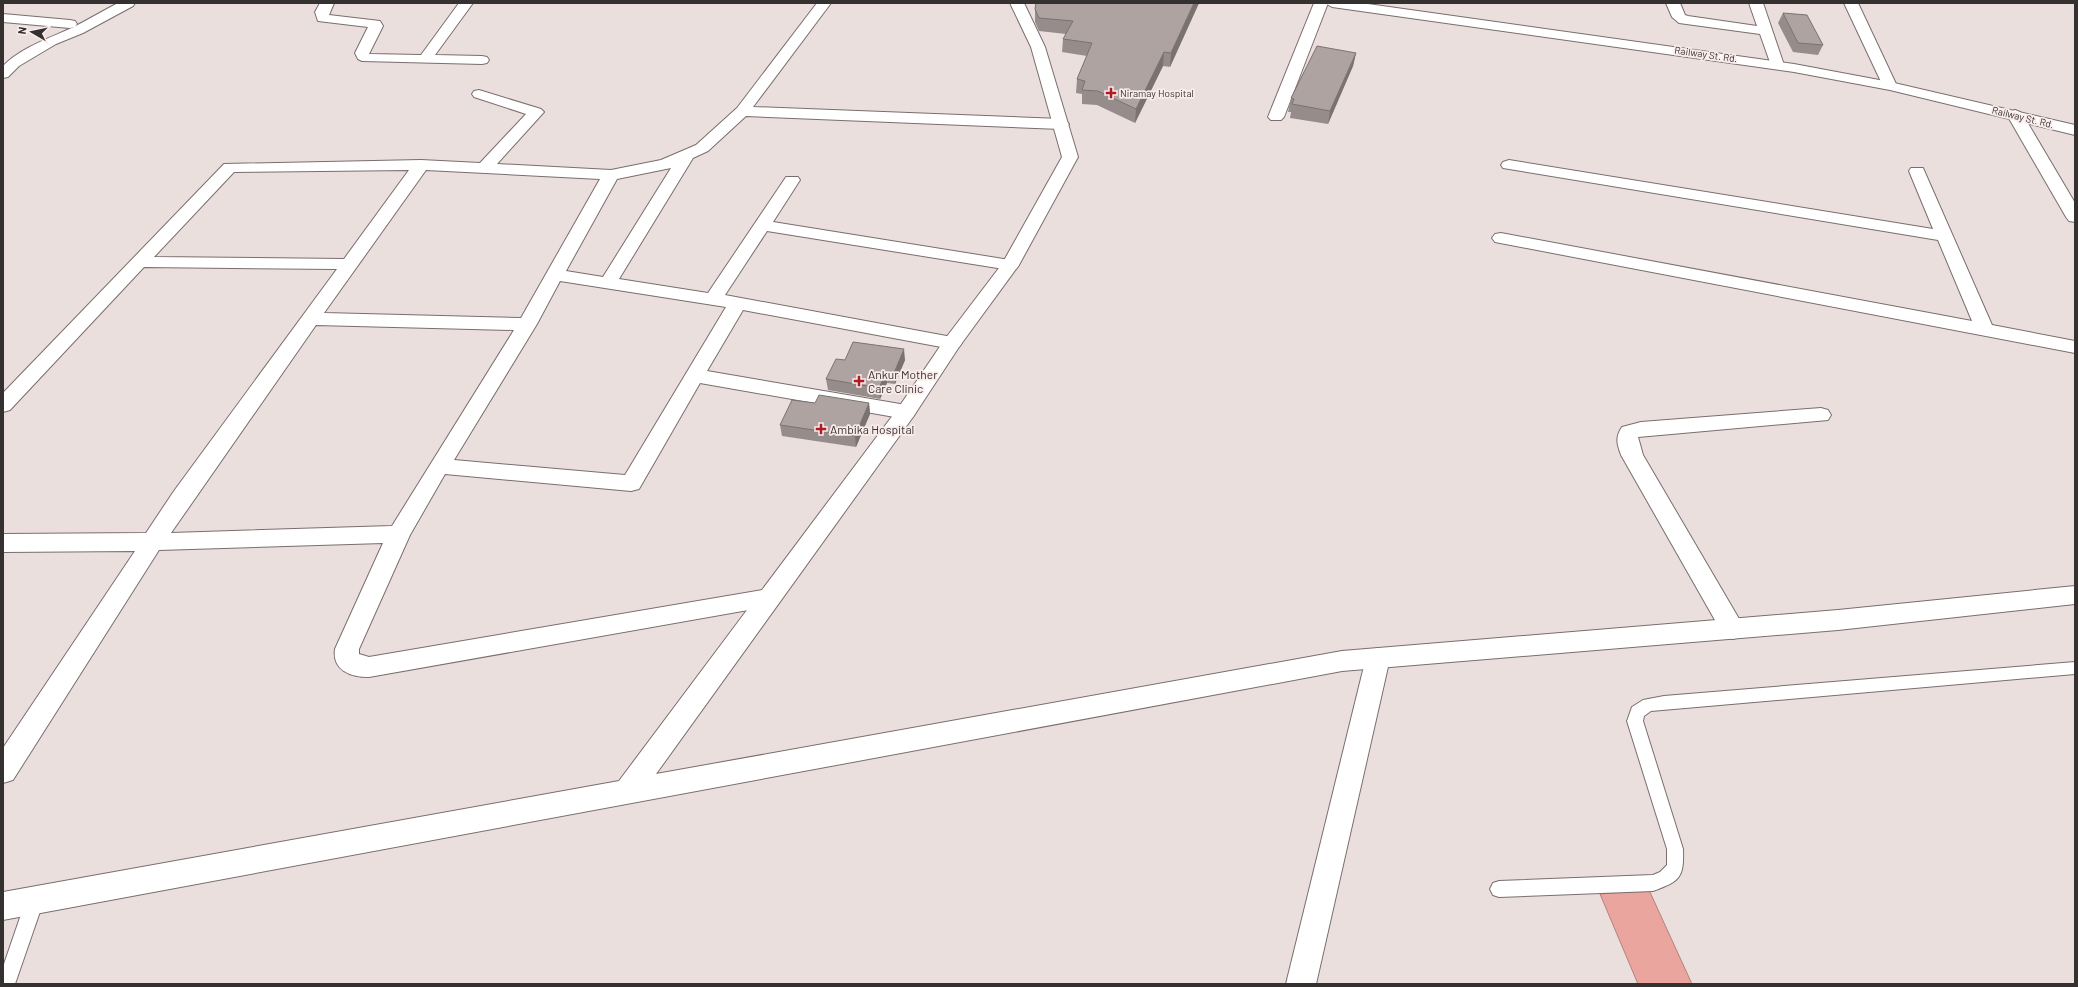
<svg xmlns="http://www.w3.org/2000/svg" width="2078" height="987" viewBox="0 0 2078 987" font-family="Barlow,sans-serif">
<style>
.water{fill:#e9a59e;stroke:#b3827d}
.lines{fill:none;stroke-linecap:round;stroke-linejoin:round}
.service-casing{stroke:#796e6d;stroke-width:2}
.minor-casing{stroke:#796e6d;stroke-width:2}
.tertiary-casing{stroke:#796e6d;stroke-width:2}
.secondary-casing{stroke:#796e6d;stroke-width:2}
.service{fill:#fff;fill-rule:evenodd}
.minor{fill:#fff;fill-rule:evenodd}
.tertiary{fill:#fff;fill-rule:evenodd}
.secondary{fill:#fff;fill-rule:evenodd}
.wall{fill:#968c8b}
.shaded-wall{fill:#7a7271}
.building{fill:#afa3a2;stroke:#7a7271}
.poi-dot{fill:#ae1b23;stroke:#f9eceb;stroke-width:1.5}
.labels{text-anchor:middle;dominant-baseline:central;stroke-width:3.5;stroke-linejoin:round;paint-order:stroke}
.far-street-label{font-size:10px;fill:#363131;stroke:#f9eceb}
.far-poi-label{font-size:10px;fill:#363131;stroke:#f9eceb;text-anchor:start}
.poi-label{font-size:12px;fill:#363131;stroke:#f9eceb;text-anchor:start}
</style>
<rect width="100%" height="100%" fill="#ebdfde"/>
<path class="water" d="M1649 890 1692 984H1638L1600 894Z"/>
<g class="lines">
<g class="service-casing">
<g id="service">
<path d="M2075 662V674L1651 711 1644 716 1643 721 1683 849C1684 878 1680 881 1653 891L1499 897 1493 895 1490 889 1493 883 1499 881 1653 875 1660 872 1667 865V849L1627 721 1632 707 1643 700 1664 696Z"/>
<path d="M35 892 41 894 44 900 15 984H3V967L26 900 29 894Z"/>
</g>
</g>
<g class="minor-casing">
<g id="minor">
<path d="M320 3H334L329 15 380 21 383 26 369 54 421 55 459 3H473L435 55 482 56 487 57 489 60 487 63 482 64 362 61 358 59 355 53 368 27 318 21 315 12Z"/>
<path d="M817 3H831L753 107 1061 119 1066 121 1069 124 1066 127 1061 129 746 116 708 151 693 158 619 279 708 293 786 177H798L800 180 773 222 1016 261 1019 265 1016 269 1010 270 767 231 725 295 952 337 959 339 962 343 959 347 952 349 743 310 707 371 906 405 913 407 916 412 913 417 906 419 700 383 639 489 631 491 445 474 410 535 359 649V654L369 657 769 589 777 591 781 598 777 605 369 677C350 677 332 670 335 649L383 543 159 550 13 780 3 783V748L135 551 3 552V534L146 533 174 491 337 269 144 267 10 410 3 412V393L224 164 421 160 480 163 526 114 474 97 472 94 474 91 479 90 541 109 544 112 497 164 611 170 661 160 696 145 737 108ZM671 168 603 277 566 271 617 179ZM409 170 344 259 154 257 234 172ZM426 170 600 179 521 318 324 313ZM560 281 726 307 625 475 454 460 537 324ZM316 325 514 330 392 526 171 533Z"/>
<path d="M1314 3H1328L1284 117 1281 120H1271L1268 117Z"/>
<path d="M1666 3H1680L1685 15 1688 16 1757 26 1749 3H1763L1784 65 1782 68H1772L1760 34 1679 23 1672 17Z"/>
<path d="M1844 3H1858L1897 86 1895 89H1885L1883 86Z"/>
<path d="M3 14 70 20 75 21 77 24 75 27 70 28 3 22Z"/>
<path d="M2015 110 2020 112 2023 115 2075 203V222L2069 221 2066 217 2007 115 2010 112Z"/>
<path d="M1509 160 1933 229 1909 171 1911 168H1923L1992 325 2075 341V353L1495 242 1492 238 1495 234 1501 233 1972 321 1938 240 1503 168 1501 165 1503 162Z"/>
<path d="M1821 408 1828 410 1831 415 1828 420 1638 437 1643 455 1745 629 1742 636 1733 639 1724 636 1621 455C1617 444 1615 437 1622 427L1641 422Z"/>
<path d="M1378 648 1387 651 1390 658 1316 984H1286L1366 658 1369 651Z"/>
</g>
</g>
<g class="tertiary-casing">
<g id="tertiary">
<path d="M1010 3H1024L1045 47 1078 157 1019 265 959 347 913 417 656 774 1342 651 1838 610 2075 586V604L1838 630 1342 671 3 920V892L619 781 899 407 945 339 1002 264 1062 157 1031 47Z"/>
<path d="M1325 3H1361L1794 64 1890 82 2075 125V135L1890 90 1794 72 1332 7Z"/>
</g>
</g>
<g class="secondary-casing">
<path id="secondary" d="M118 3H135L133 6 83 33 56 44 19 66 8 77 3 78V66C22 47 50 38 74 27 89 19 103 11 118 3Z"/>
</g>
<use href="#service" class="service"/>
<use href="#minor" class="minor"/>
<use href="#tertiary" class="tertiary"/>
<use href="#secondary" class="secondary"/>
</g>
<g class="wall">
<path d="M1036 3H1199L1170 67 1163 66 1135 123 1097 105 1082 104V94L1076 93 1077 79 1087 56 1062 52 1063 39 1066 34 1039 31 1035 22V9Z"/>
<path d="M1783 13 1823 45 1818 55 1793 52 1778 23Z"/>
<path d="M1356 53 1353 66 1328 124 1290 118 1291 112H1288L1291 98Z"/>
<path d="M845 360H905L895 384 887 383 880 399 828 390 826 379Z"/>
<path d="M815 403H869L870 414 856 447 782 436 780 425Z"/>
</g>
<g class="shaded-wall">
<path d="M1194 3H1199L1170 67 1171 53Z"/>
<path d="M1164 52 1163 66 1135 123 1136 109Z"/>
<path d="M1356 53 1353 66 1328 124 1330 111Z"/>
<path d="M904 349 905 360 895 384 894 373Z"/>
<path d="M886 372 887 383 880 399 879 388Z"/>
<path d="M869 403 870 414 856 447 855 436Z"/>
</g>
<g class="building">
<path d="M1036 3H1194L1171 53 1164 52 1136 109 1098 91 1082 90 1085 81 1077 79 1092 43 1063 39 1073 21 1039 18 1035 9Z"/>
<path d="M1783 13 1807 15 1823 45 1798 43Z"/>
<path d="M1317 46 1356 53 1330 111 1292 104 1294 99 1291 98Z"/>
<path d="M853 342 904 349 894 373 886 372 879 388 826 379 836 359 845 360Z"/>
<path d="M819 395 869 403 855 436 780 425 792 400 815 403Z"/>
</g>
<g class="poi-dot">
<path d="M1109 87h4v4h4v4h-4v4h-4v-4h-4v-4h4z"/>
<path d="M857 375h4v4h4v4h-4v4h-4v-4h-4v-4h4z"/>
<path d="M819 423h4v4h4v4h-4v4h-4v-4h-4v-4h4z"/>
</g>
<g class="labels">
<g class="far-street-label">
<text transform="translate(1706 54) rotate(8)">Railway St. Rd.</text>
<text transform="translate(2023 117) rotate(14)">Railway St. Rd.</text>
</g>
<g class="far-poi-label">
<text x="1120" y="93">Niramay Hospital</text>
</g>
<g class="poi-label">
<text x="868" y="374">Ankur Mother<tspan x="868" dy="14">Care Clinic</tspan></text>
<text x="830" y="429">Ambika Hospital</text>
</g>
</g>
<rect width="2078" height="987" fill="none" stroke="#363131" stroke-width="8"/>
<g transform="translate(32 32) rotate(279)" stroke="#f9eceb" stroke-width="3" paint-order="stroke">
<path d="M0-3L7 15L0 10L-7 15Z" fill="#363131"/>
<text y="-6" font-size="11" font-weight="bold" text-anchor="middle" fill="#363131">N</text>
</g>
</svg>
